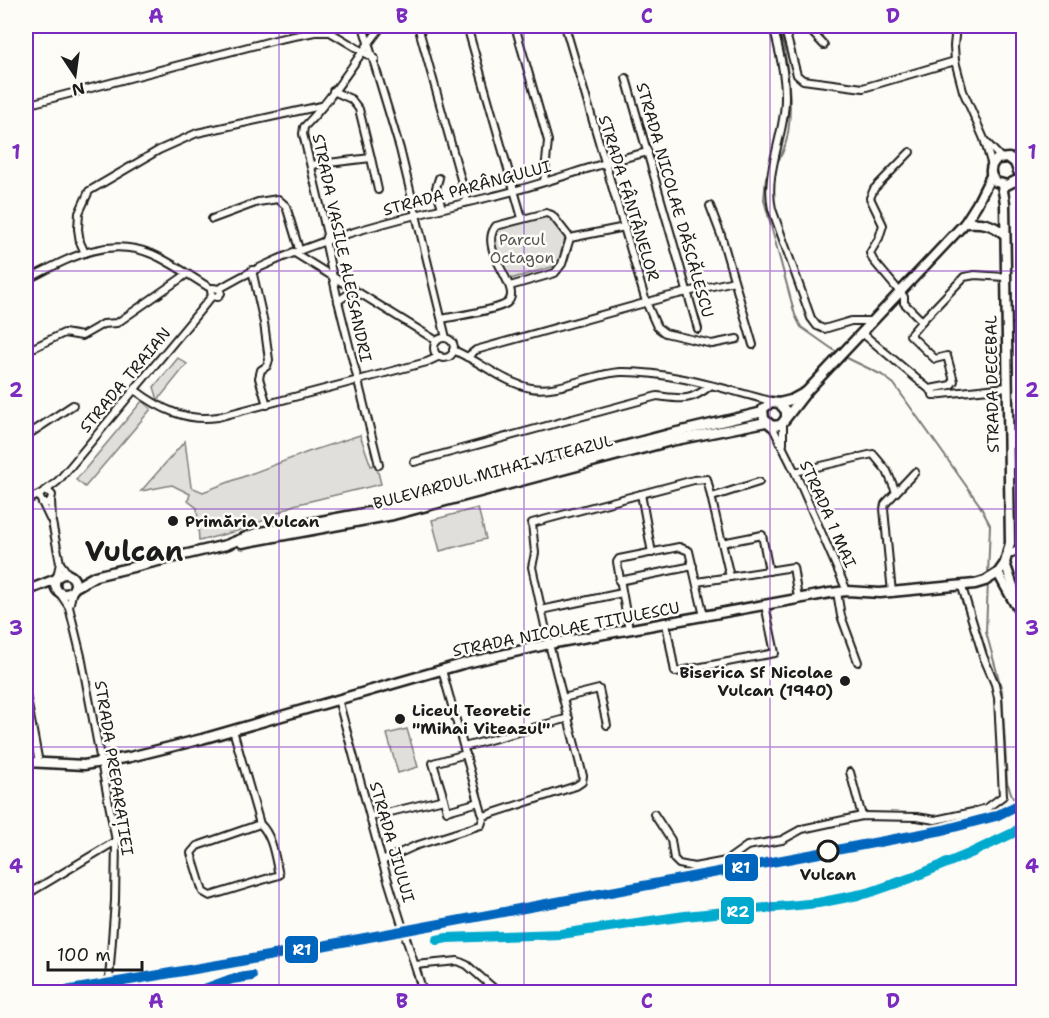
<svg xmlns="http://www.w3.org/2000/svg" width="1049" height="1018" viewBox="0 0 1049 1018" font-family="'Shantell Sans',sans-serif">
<style>
.green{fill:#e0dfdb;stroke:#7e7e7c;stroke-width:1.5}
.lines{fill:none;stroke-linecap:round;stroke-linejoin:round}
.stream{stroke:#797876;stroke-width:2}
.minor-casing{stroke:#1c1c1c;stroke-width:10}
.major-casing{stroke:#1c1c1c;stroke-width:13}
.minor{stroke:#fdfcf7;stroke-width:6}
.major{stroke:#fdfcf7;stroke-width:8}
.rail-1-casing{stroke:#fdfcf7;stroke-width:15}
.rail-2-casing{stroke:#fdfcf7;stroke-width:15}
.rail-1{stroke:#0065bd;stroke-width:10}
.rail-2{stroke:#00a9ce;stroke-width:10}
.grid{fill:none;stroke:#7b2cbf;stroke-width:1.5;stroke-opacity:0.55}
.poi-dot{fill:#1c1c1c;stroke:#fdfcf7;stroke-width:2}
.stop-dot{fill:#fdfcf7;stroke:#1c1c1c;stroke-width:3}
.labels{text-anchor:middle;dominant-baseline:central;stroke-width:5;stroke-linejoin:round;paint-order:stroke}
.street-label{font-size:16px;fill:#1c1c1c;stroke:#fdfcf7}
.park-label{font-size:16px;fill:#575655;stroke:#fdfcf7}
.poi-label{font-size:16px;font-weight:bold;fill:#1c1c1c;stroke:#fdfcf7;text-anchor:start}
.stop-label{font-size:16px;font-weight:bold;fill:#1c1c1c;stroke:#fdfcf7}
.town-label{font-size:28px;font-weight:bold;fill:#1c1c1c;stroke:#fdfcf7}
.line-badge{stroke:#fdfcf7;stroke-width:2}
.badge-label{font-size:16px;text-anchor:middle;font-weight:bold;fill:#fff}
.neatline{fill:none;stroke:#7b2cbf;stroke-width:2}
.grid-label{font-size:20px;text-anchor:middle;font-weight:bold;fill:#7b2cbf}
</style>
<rect width="100%" height="100%" fill="#fdfcf7"/>
<filter id="ink" filterUnits="userSpaceOnUse"><feTurbulence type="fractalNoise" baseFrequency=".0167" numOctaves="2"/><feDisplacementMap in="SourceGraphic" scale="12" xChannelSelector="R" yChannelSelector="G"/><feConvolveMatrix kernelMatrix="1 2 1 2 8 2 1 2 1" color-interpolation-filters="sRGB"/></filter>
<g filter="url(#ink)">
<g class="green">
<path d="M545 215 552 218 566 237 559 265 510 279C500 263 490 247 497 228Z"/>
<path d="M178 358 187 364 158 400 154 387Z"/>
<path d="M142 401 151 409 85 487 76 480Z"/>
<path d="M360 435 371 466 376 464 381 484 294 505 248 528 199 541 197 508 188 501 190 494 172 485 141 491 185 441 191 487 203 492 308 452Z"/>
<path d="M478 508 486 539 440 551 432 520Z"/>
<path d="M407 729 418 767 398 773 387 734Z"/>
</g>
<g class="lines">
<g class="stream">
<path d="M775 165C800 135 788 62 779 26"/>
<path d="M770 172 766 177 764 200 795 315 801 327 838 353"/>
<path d="M843 356 882 375 894 384 979 504 990 525 988 575"/>
<path d="M988 581 986 632 1002 691 1007 782 1024 828"/>
<path d="M1024 910 1020 980 1024 991"/>
</g>
<g class="minor-casing">
<g id="minor">
<path d="M363 26 400 149 446 338"/>
<path d="M418 26 467 201"/>
<path d="M467 26 522 218"/>
<path d="M515 26 548 141 544 182"/>
<path d="M565 26 646 302 657 327 665 333 712 344 737 339"/>
<path d="M773 26C780 54 788 83 784 113 780 145 765 177 772 209L811 318 817 326 824 329 851 321H873"/>
<path d="M784 26 797 75 803 80 863 88 955 61"/>
<path d="M806 26 824 45"/>
<path d="M956 26 954 46 955 61 963 91 984 139 992 166"/>
<path d="M626 78 698 329"/>
<path d="M26 105 279 39 315 32H330L375 59"/>
<path d="M986 142 1001 158"/>
<path d="M910 152 874 189 870 198 883 225 879 238 870 253 873 260 904 297V303L922 321 964 277 975 275 1005 277"/>
<path d="M371 158 378 190"/>
<path d="M311 165 371 158 359 109 351 99 333 91"/>
<path d="M439 178 436 188 442 208"/>
<path d="M710 206 721 235 753 345"/>
<path d="M212 219 258 202 278 199 286 206 299 249"/>
<path d="M570 238 625 227"/>
<path d="M293 252 437 341"/>
<path d="M85 253 80 242 78 229 79 213 89 191 159 150 197 133 321 106"/>
<path d="M252 270 264 323 269 360 267 366 261 370 259 378 267 405"/>
<path d="M26 280C66 260 105 235 152 254 173 263 193 278 212 289"/>
<path d="M510 286 555 273 562 264 570 238"/>
<path d="M219 289 221 293 218 297 212 296 211 291 213 288 219 289C302 240 397 219 490 197 543 185 594 164 648 152"/>
<path d="M338 301 354 290"/>
<path d="M442 319C456 316 498 310 507 303 525 289 476 250 496 226L546 213 552 215 570 238"/>
<path d="M922 321 910 335 935 359 947 356 954 381 951 385 930 389"/>
<path d="M862 333 936 395"/>
<circle cx="444" cy="348" r="10"/>
<path d="M35 347 64 333 82 336 103 324 117 323 187 274"/>
<path d="M453 350C480 361 504 383 531 388 559 393 593 373 621 372 669 371 728 390 774 402"/>
<path d="M467 357 476 350 666 297 734 281"/>
<path d="M135 390C160 409 187 422 218 417L427 362 440 356"/>
<path d="M933 395 1007 387"/>
<path d="M772 426 795 472 847 591"/>
<path d="M26 436 73 405"/>
<path d="M783 444V422"/>
<path d="M414 462 657 396C681 399 690 402 710 386"/>
<path d="M379 465 338 301 325 240 327 234 303 134 304 127C334 97 356 58 382 26"/>
<path d="M795 472 873 454 887 471 896 492"/>
<path d="M45 491 58 481 71 466 212 296"/>
<path d="M641 494 652 553"/>
<path d="M712 497 759 482"/>
<path d="M51 500 52 522 60 563 57 577"/>
<path d="M26 501 40 494"/>
<path d="M42 503H48L51 500 52 495 49 492 44 491 39 496 50 519"/>
<path d="M722 543 762 535 769 571"/>
<path d="M1009 555 1024 546"/>
<path d="M60 563 69 575"/>
<path d="M619 581 693 566"/>
<path d="M697 582 730 577"/>
<path d="M59 592 69 607 81 656 116 841 115 901 108 992"/>
<path d="M837 592 841 616 858 662"/>
<path d="M892 593 884 509 885 504 915 472"/>
<path d="M69 607 73 590"/>
<path d="M541 610 622 593"/>
<path d="M666 623 675 672 775 653 765 605"/>
<path d="M629 630 617 562 619 559 679 547 689 551 704 616"/>
<path d="M442 670 482 813 484 816"/>
<path d="M26 694 39 763"/>
<path d="M563 698 599 689 607 725"/>
<path d="M338 699 382 861 423 992"/>
<path d="M233 730 260 824C273 836 275 859 279 875L210 896 203 892 191 853 197 846 260 824"/>
<path d="M464 747 569 718"/>
<path d="M850 772 862 816"/>
<path d="M444 799 433 763 466 754"/>
<path d="M654 814 671 840 674 859 679 864 694 867 726 861 747 846 782 840 802 829 862 816 917 817 935 820 973 812 987 808 1003 796 998 698 995 684 983 656 962 587"/>
<path d="M484 816 576 786 582 782 583 776 549 644 532 567 535 553 532 523 694 480 707 479 730 577 793 567 798 598"/>
<path d="M370 817 444 799 447 811 479 802"/>
<path d="M382 861 415 846 481 825 484 816"/>
<path d="M26 898 31 892 116 841"/>
<path d="M415 965 458 961 467 965 498 992"/>
</g>
</g>
<g class="major-casing">
<g id="major">
<path d="M1012 160 1024 153"/>
<path d="M1015 181 1007 185 996 182C989 175 989 166 997 159L1009 158 1015 163 1018 171"/>
<path d="M965 223C982 222 991 223 1004 234"/>
<path d="M779 403 791 400 804 393"/>
<path d="M786 418V411L779 403 771 402 763 409 764 419 772 426 780 425 783 422 807 391 965 223 977 204 991 176"/>
<path d="M242 543 393 515 671 441 766 422"/>
<path d="M1005 563 1013 586 1024 631"/>
<path d="M998 573 1015 604"/>
<circle cx="65" cy="584" r="10"/>
<path d="M74 588 95 576 226 545 256 533 391 508 669 434 763 412"/>
<path d="M26 591 56 579"/>
<path d="M26 762 84 765 130 757 202 739 462 664 549 644 830 593 847 591 880 593 975 584 985 581 998 573 1005 563 1010 543 1005 203 1002 185"/>
</g>
</g>
<use href="#minor" class="minor"/>
<use href="#major" class="major"/>
<g class="rail-1-casing">
<g id="rail-1">
<path d="M59 992 230 963 943 830 996 816 1024 802"/>
<path d="M196 992 232 979 252 976"/>
</g>
</g>
<g class="rail-2-casing">
<path id="rail-2" d="M437 940 447 938 561 934 685 916 818 903 868 893 911 878 971 853 1013 833 1024 825"/>
</g>
<use href="#rail-1" class="rail-1"/>
<use href="#rail-2" class="rail-2"/>
</g>
</g>
<path class="grid" d="M279 26V992M524 26V992M770 26V992M26 271H1024M26 509H1024M26 747H1024"/>
<g class="poi-dot">
<circle cx="173" cy="521" r="6"/>
<circle cx="845" cy="681" r="6"/>
<circle cx="400" cy="719" r="6"/>
</g>
<circle class="stop-dot" cx="828" cy="851" r="10"/>
<g class="labels">
<g class="street-label">
<text transform="translate(467 188) rotate(-15)">STRADA PARÂNGULUI</text>
<text transform="translate(629 198) rotate(73)">STRADA FÂNTÂNELOR</text>
<text transform="translate(675 200) rotate(74)">STRADA NICOLAE DĂSCĂLESCU</text>
<text transform="translate(342 248) rotate(78)">STRADA VASILE ALECSANDRI</text>
<text transform="translate(125 380) rotate(-50)">STRADA TRAIAN</text>
<text transform="translate(992 384) rotate(-91)">STRADA DECEBAL</text>
<text transform="translate(493 472) rotate(-15)">BULEVARDUL MIHAI VITEAZUL</text>
<text transform="translate(828 514) rotate(66)">STRADA 1 MAI</text>
<text transform="translate(566 629) rotate(-11)">STRADA NICOLAE TITULESCU</text>
<text transform="translate(114 768) rotate(81)">STRADA PREPARAȚIEI</text>
<text transform="translate(392 842) rotate(74)">STRADA JIULUI</text>
</g>
<g class="park-label">
<text x="522" y="239">Parcul<tspan x="522" dy="18">Octagon</tspan></text>
</g>
<g class="poi-label">
<text x="185" y="521">Primăria Vulcan</text>
<text x="833" y="672" text-anchor="end">Biserica Sf Nicolae<tspan x="833" dy="18">Vulcan (1940)</tspan></text>
<text x="412" y="710">Liceul Teoretic<tspan x="412" dy="18">"Mihai Viteazul"</tspan></text>
</g>
<g class="stop-label">
<text x="828" y="874">Vulcan</text>
</g>
<g class="town-label">
<text x="134" y="551">Vulcan</text>
</g>
</g>
<g class="line-badge">
<rect x="724" y="853" width="35" height="29" rx="6" fill="#0065bd"/>
<rect x="720" y="896" width="35" height="29" rx="6" fill="#00a9ce"/>
<rect x="284" y="935" width="35" height="29" rx="6" fill="#0065bd"/>
</g>
<g class="badge-label">
<text x="741" y="873">R1</text>
<text x="738" y="917">R2</text>
<text x="302" y="955">R1</text>
</g>
<rect width="1049" height="1018" fill="none" stroke="#fdfcf7" stroke-width="66"/>
<g transform="translate(75 75) rotate(167)" stroke="#fdfcf7" stroke-width="4.5" paint-order="stroke">
<path d="M0-4.5L10 22L0 15L-10 22Z" fill="#1c1c1c"/>
<text y="-9" font-size="16" font-weight="bold" text-anchor="middle" fill="#1c1c1c">N</text>
</g>
<path d="M48 961v9h94v-9" fill="none" stroke="#1c1c1c" stroke-width="3"/>
<text x="57" y="961" font-size="18" fill="#1c1c1c" stroke="#fdfcf7" stroke-width="4.5" paint-order="stroke">100 m</text>
<rect x="33" y="33" width="983" height="952" class="neatline"/>
<g class="grid-label">
<text x="156" y="23">A</text>
<text x="402" y="23">B</text>
<text x="647" y="23">C</text>
<text x="893" y="23">D</text>
<text x="16" y="159">1</text>
<text x="1032" y="159">1</text>
<text x="16" y="397">2</text>
<text x="1032" y="397">2</text>
<text x="16" y="635">3</text>
<text x="1032" y="635">3</text>
<text x="16" y="873">4</text>
<text x="1032" y="873">4</text>
<text x="156" y="1008">A</text>
<text x="402" y="1008">B</text>
<text x="647" y="1008">C</text>
<text x="893" y="1008">D</text>
</g>
</svg>
